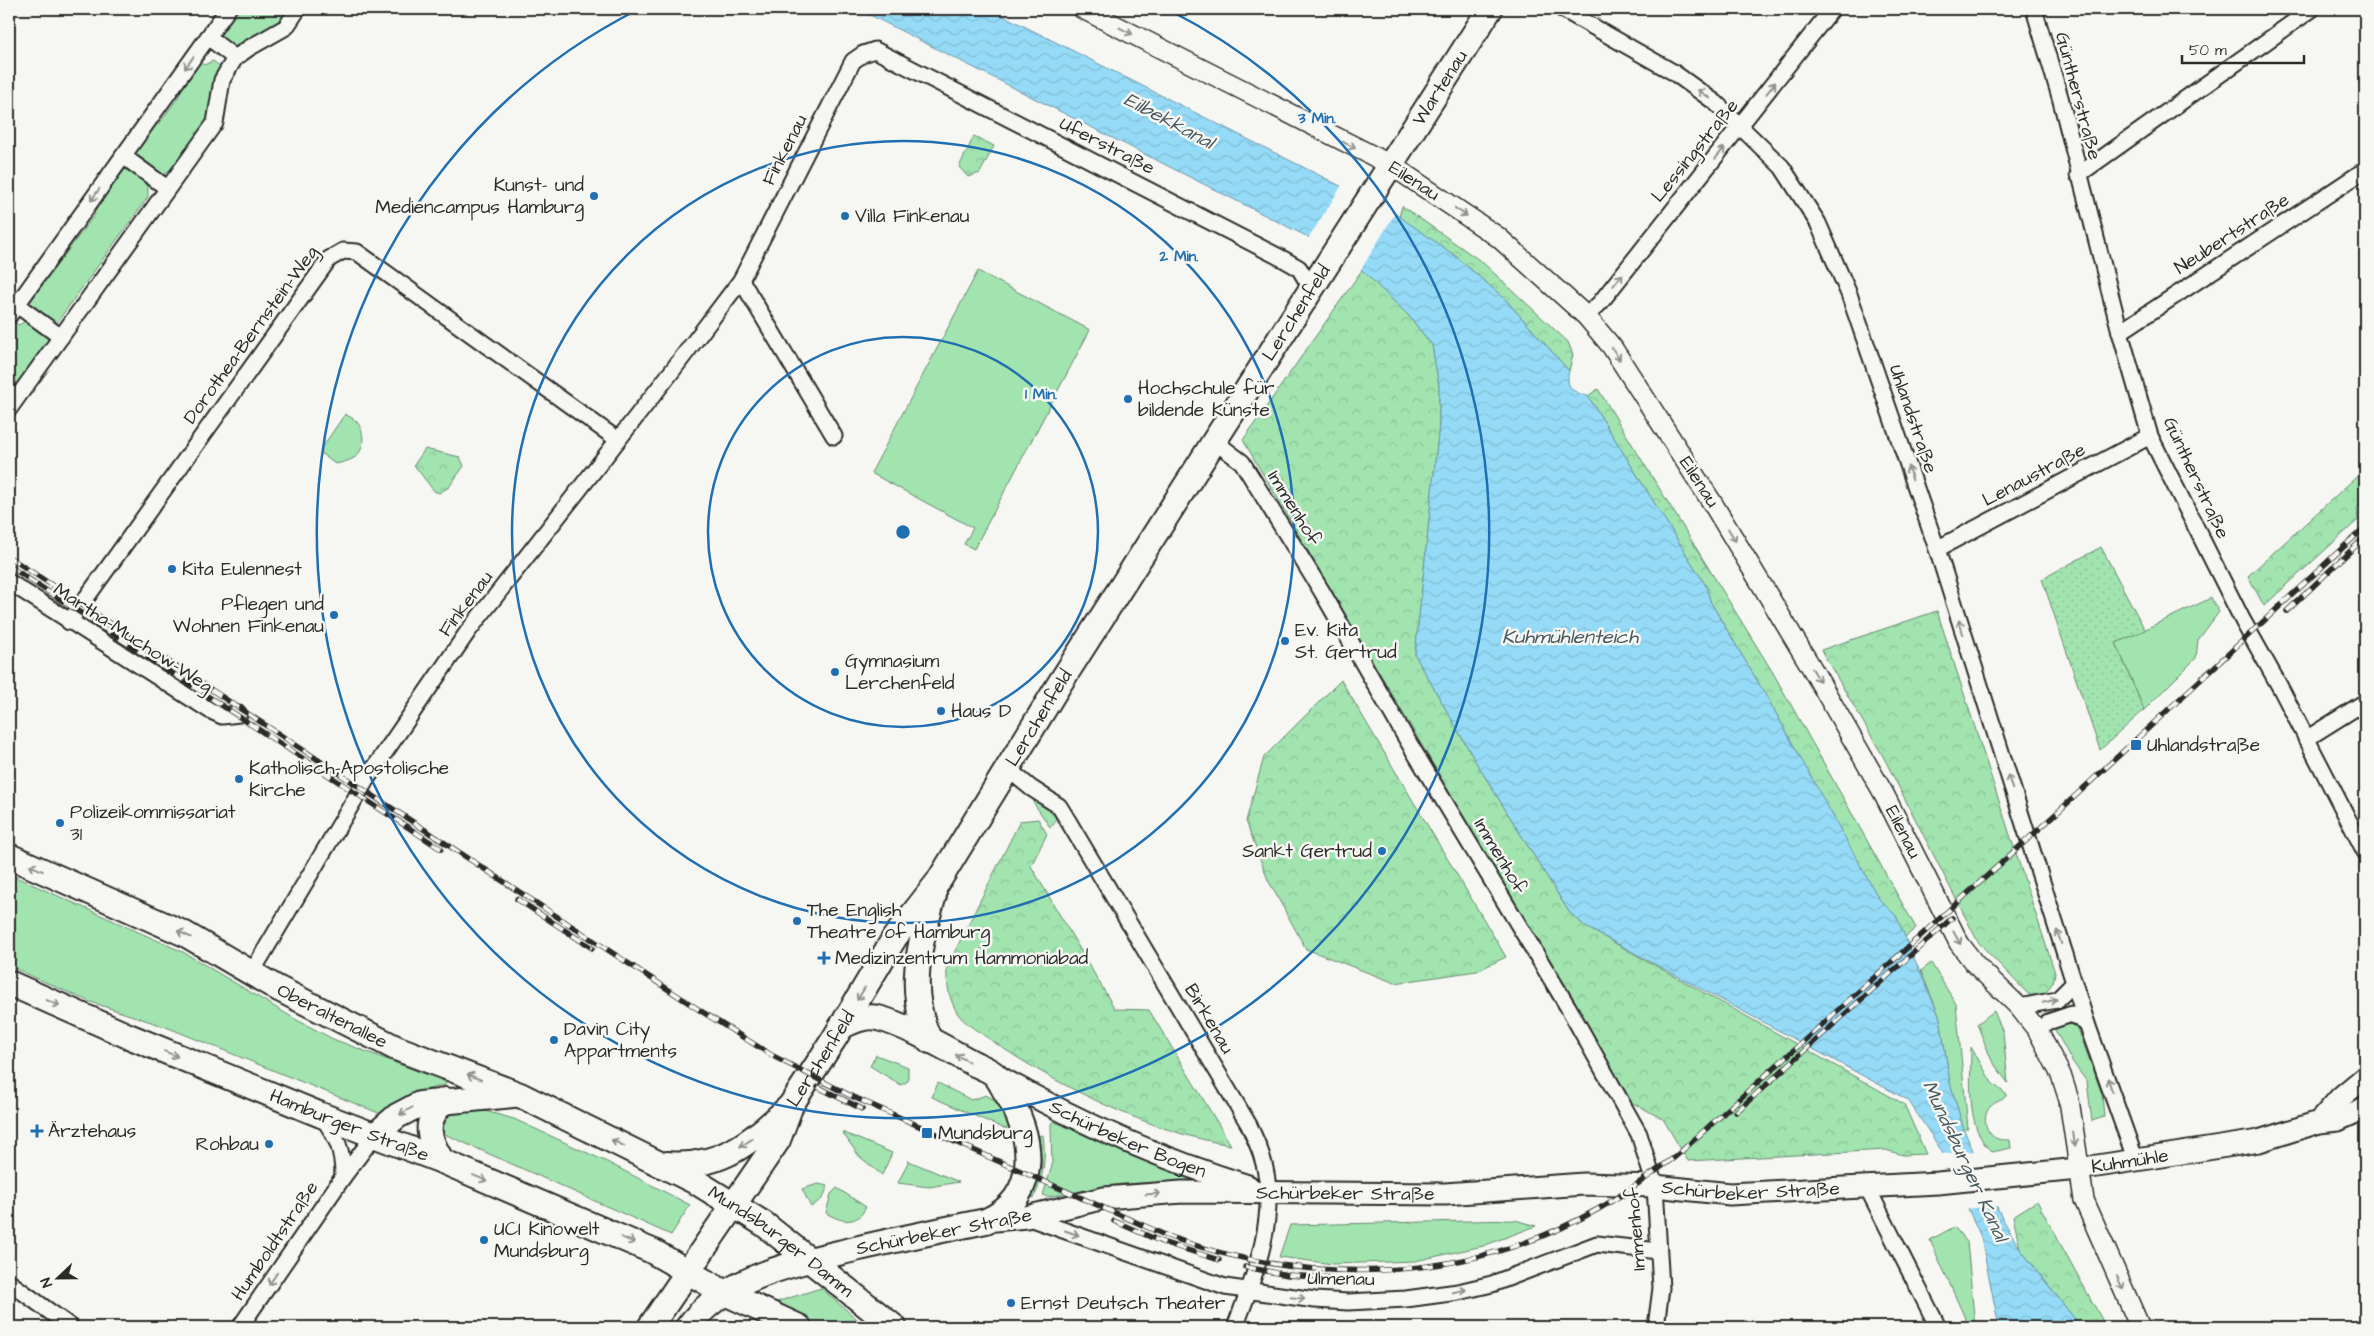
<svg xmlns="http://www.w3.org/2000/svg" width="2374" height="1336" viewBox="0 0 2374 1336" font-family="'Architects Daughter',sans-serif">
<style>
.grass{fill:#a1e4af;stroke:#66886d}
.forest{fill:url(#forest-crowns);stroke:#66886d}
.garden{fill:url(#garden-dots);stroke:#66886d}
.water{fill:url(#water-waves);stroke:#6b95a5}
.pier{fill:#f6f6f2}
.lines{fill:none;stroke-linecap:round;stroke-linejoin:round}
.minor-casing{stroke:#2b2b2b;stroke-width:19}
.tertiary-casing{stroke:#2b2b2b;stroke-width:22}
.secondary-casing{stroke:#2b2b2b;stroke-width:25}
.primary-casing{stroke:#2b2b2b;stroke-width:28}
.minor{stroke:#f6f6f2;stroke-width:15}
.tertiary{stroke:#f6f6f2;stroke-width:19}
.secondary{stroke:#f6f6f2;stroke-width:21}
.primary{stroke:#f6f6f2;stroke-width:24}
.rail-casing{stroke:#2b2b2b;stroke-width:5.5}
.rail{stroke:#f6f6f2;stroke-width:4;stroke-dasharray:11;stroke-linecap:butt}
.oneway{stroke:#90908e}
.ring{fill:none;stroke:#1f6fb2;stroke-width:2.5}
.poi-dot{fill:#1f6fb2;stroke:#f6f6f2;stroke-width:2}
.labels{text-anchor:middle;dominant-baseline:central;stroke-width:5;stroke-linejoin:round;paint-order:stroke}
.street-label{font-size:19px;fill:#2b2b2b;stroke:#f6f6f2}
.poi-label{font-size:19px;fill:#2b2b2b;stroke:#f6f6f2;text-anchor:start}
.water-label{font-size:20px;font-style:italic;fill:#46575e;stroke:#f6f6f2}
.centre{fill:#1f6fb2;stroke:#f6f6f2;stroke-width:2.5}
.ring-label{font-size:15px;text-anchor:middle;font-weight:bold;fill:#1f6fb2;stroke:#f6f6f2;stroke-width:5;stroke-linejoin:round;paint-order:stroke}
</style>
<defs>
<pattern id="forest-crowns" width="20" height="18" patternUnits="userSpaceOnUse" patternTransform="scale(1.25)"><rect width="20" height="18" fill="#a1e4af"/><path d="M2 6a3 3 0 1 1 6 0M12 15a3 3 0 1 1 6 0" fill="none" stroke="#8bc497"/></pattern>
<pattern id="garden-dots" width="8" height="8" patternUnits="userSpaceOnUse" patternTransform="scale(1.25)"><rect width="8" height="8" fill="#a1e4af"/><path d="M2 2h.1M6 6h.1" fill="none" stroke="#8bc497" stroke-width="1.8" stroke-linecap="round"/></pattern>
<pattern id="water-waves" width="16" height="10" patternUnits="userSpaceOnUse" patternTransform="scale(1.25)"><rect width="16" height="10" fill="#95dbf7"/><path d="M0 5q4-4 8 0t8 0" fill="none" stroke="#81bcd4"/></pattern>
</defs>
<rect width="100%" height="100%" fill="#f6f6f2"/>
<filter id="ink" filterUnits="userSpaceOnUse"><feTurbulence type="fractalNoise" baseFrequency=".02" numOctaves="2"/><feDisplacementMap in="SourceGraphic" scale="10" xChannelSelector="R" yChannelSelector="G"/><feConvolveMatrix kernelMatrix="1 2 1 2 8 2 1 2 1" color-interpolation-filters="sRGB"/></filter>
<g filter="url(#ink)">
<g class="grass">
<path d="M233 9 238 12 241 9H282L279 14 284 18 280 24 233 49 214 35Z"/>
<path d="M199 60 204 65 213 61 222 68 213 83 211 116 189 152 164 175 136 154 153 120 159 124 179 96 182 80Z"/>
<path d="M127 167 148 182V197L55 325 28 305 50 274 46 271 49 266 54 269 95 214 90 207 110 188Z"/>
<path d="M978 271 1090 330 974 549 964 544 973 528 871 473Z"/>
<path d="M11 320 19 325 25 321 50 339 9 399V324Z"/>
<path d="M345 414C348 416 353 418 356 421 365 430 366 450 354 458 349 461 341 463 335 464L322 454 321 449Z"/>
<path d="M2211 598 2219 612 2198 640 2196 658 2144 710 2116 643Z"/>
<path d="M1037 801 1056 817 1054 824 1050 827 1033 802Z"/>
<path d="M9 874 183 952 295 1019 333 1039 446 1082 445 1085 409 1094 381 1114 166 1027 88 1001 9 966Z"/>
<path d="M1931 963 1956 1004 1968 1128 1964 1130 1950 1083 1940 1018 1921 971Z"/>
<path d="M1994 1011 2003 1033 2008 1083 1992 1061 1977 1024Z"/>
<path d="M2061 1023 2077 1026 2102 1094 2104 1117 2092 1121 2087 1082 2072 1061 2054 1028Z"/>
<path d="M1971 1047 1992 1083 2007 1095C2002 1101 1996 1101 1991 1106 1981 1115 1985 1135 1998 1139 2002 1140 2007 1140 2010 1140L2011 1148 1992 1152C1965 1129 1971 1080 1971 1047Z"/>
<path d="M876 1055 908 1067V1081L901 1085 870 1066Z"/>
<path d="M938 1083 971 1100 986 1095 993 1099 1002 1111 1009 1127 1005 1129 932 1097Z"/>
<path d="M478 1109 514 1119 607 1162 690 1205 671 1235 440 1132 438 1123 450 1112Z"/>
<path d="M1053 1121 1136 1158 1193 1178 1192 1181H1188L1121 1184 1047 1197 1043 1195 1052 1166 1051 1124Z"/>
<path d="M842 1132 892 1153 882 1175 859 1156Z"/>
<path d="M1043 1135C1046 1158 1044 1176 1034 1198L1031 1197 1042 1166 1039 1136Z"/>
<path d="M909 1160V1161L959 1182 929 1187 898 1183Z"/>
<path d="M818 1184 828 1186 823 1198 811 1207 802 1189Z"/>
<path d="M837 1188 866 1207C857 1226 841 1222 826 1213L831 1194Z"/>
<path d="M1515 1220 1536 1226 1483 1246 1415 1261 1333 1264 1279 1257 1290 1225Z"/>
<path d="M1954 1227 1967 1242 1975 1327H1969L1930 1240Z"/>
<path d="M821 1288 866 1327H817L770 1304Z"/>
</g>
<g class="forest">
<path d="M974 136 994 146 980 173 968 177 959 167Z"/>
<path d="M1402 206 1482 262 1568 342 1573 355 1569 371 1504 298 1454 255 1399 217Z"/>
<path d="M1362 270 1408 315 1432 345 1439 385V425L1415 655 1477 764 1569 912 1586 927 1904 1104 1926 1154 1903 1155 1886 1150 1688 1161 1663 1119 1631 1102 1243 440Z"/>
<path d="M1598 389 1772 671 1916 928 1905 937 1896 916 1879 899 1862 871 1769 701 1710 601 1706 586 1588 396Z"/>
<path d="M425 449 460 457 464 466 449 487 439 493 434 491 414 465Z"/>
<path d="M2365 469V494L2360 499 2361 504 2357 508 2358 520 2264 606 2248 576Z"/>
<path d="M1937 611 2055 973 2053 982 2045 994 2031 997 1978 942 1883 756 1821 650Z"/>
<path d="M1341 680 1506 957 1477 971 1395 983 1306 949 1268 880 1246 821 1264 757Z"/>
<path d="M1038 819 1047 834 1031 866 1115 1009 1149 1010 1231 1145C1152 1133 1057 1086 991 1040 981 1033 965 1024 958 1014 949 1000 946 982 947 967L1020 821Z"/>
<path d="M2037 1201 2106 1327H2081L2020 1249 2013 1216Z"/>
</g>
<path class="garden" d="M2101 547 2145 630 2116 643 2144 710 2100 750 2042 579Z"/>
<path class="water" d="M858 9H990L1396 214 1454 255 1504 298 1569 371C1565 387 1573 393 1588 396L1706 586 1710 601 1769 701 1879 899 1896 916 1940 1018 1950 1083 1964 1130 2001 1216 2020 1249 2081 1327H1999L1981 1237 1941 1150 1908 1100 1586 927 1569 912 1477 764 1415 655 1439 425V385L1432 345 1408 315 1362 270 1308 237Z"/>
<g class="pier">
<path d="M1342 185 1396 212 1360 271 1308 239Z"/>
<path d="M1976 1151 1999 1206 1965 1209 1940 1154Z"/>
</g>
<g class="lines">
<g class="minor-casing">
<g id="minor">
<path d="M1562 9 1673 72 1716 103 1782 167 1818 223 1849 294 1937 549 2087 1024 2136 1161"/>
<path d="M2034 9 2060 97 2120 332 2150 436 2243 621 2280 687 2365 852"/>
<path d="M208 37 235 58"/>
<path d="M123 156 167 188"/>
<path d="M2078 175 2312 9"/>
<path d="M741 280 834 436"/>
<path d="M17 305 61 337"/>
<path d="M9 316 228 9"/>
<path d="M1586 316 1600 303 1832 9"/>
<path d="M2120 332 2365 170"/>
<path d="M9 409 215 123 222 80 235 58 249 48 286 27 298 9"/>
<path d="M1214 441 1242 462 1321 590 1403 733 1568 1007 1639 1134 1655 1186 1661 1288 1656 1327"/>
<path d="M1937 549 2150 436"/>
<path d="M9 582 209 710 222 716 239 714"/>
<path d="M69 622 329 259 343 251 357 252 618 440"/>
<path d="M2306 739 2365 702"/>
<path d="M1008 769 1031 788 1059 806 1064 814 1249 1125C1253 1135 1259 1146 1262 1157 1280 1212 1255 1276 1235 1327"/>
<path d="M252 972 368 777 469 630 669 375 741 280 853 61 863 54 875 50 1285 260 1299 268 1311 288"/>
<path d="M2019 1007 2057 1000 2074 983"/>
<path d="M2038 1031 2048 1022 2072 1014 2087 1024"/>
<path d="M322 1116C337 1138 343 1149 343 1177"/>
<path d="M1867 1187 1938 1327"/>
<path d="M1026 1217 1225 1287 1315 1300 1348 1302 1406 1299 1458 1292 1492 1284 1597 1244 1658 1251"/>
<path d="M9 1282 71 1327"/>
<path d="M240 1327 343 1177 374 1136"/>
</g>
</g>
<g class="tertiary-casing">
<path id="tertiary" d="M1083 9 1391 165 1498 237 1586 316 1612 347 1713 504 1810 665 1884 794 1959 943 1974 963 2019 1007 2038 1031 2061 1075 2069 1100 2084 1200 2140 1327"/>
</g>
<g class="secondary-casing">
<g id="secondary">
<path id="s1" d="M994 1074C1075 1121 1158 1158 1248 1186"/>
<path d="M2319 1122 2341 1097 2365 1077"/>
<path id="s2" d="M986 1221 1026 1217 1104 1198 1182 1192 1445 1194 1584 1184 1655 1186 1730 1194 1938 1183 2078 1169 2259 1141 2319 1122 2338 1120 2365 1108"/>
</g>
</g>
<g class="primary-casing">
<g id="primary">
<path id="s3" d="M9 856 185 934 277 988 396 1048 520 1095 698 1183 764 1224 894 1327"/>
<path id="s4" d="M9 983 126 1035 321 1115 442 1161 652 1251 725 1293 799 1327"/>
<path d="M930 1041C906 991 919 946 934 895"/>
<path d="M374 1136 397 1116 420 1104 513 1095"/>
<path d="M442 1161C427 1137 423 1121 445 1100"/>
<path d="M667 1164C720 1169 751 1142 788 1108"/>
<path id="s5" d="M650 1327 778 1140 791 1105 834 1039 895 937 938 882 1060 683 1490 9"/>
<path d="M688 1327C725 1276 797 1263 855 1249 898 1239 942 1230 986 1221 1042 1197 1034 1134 1005 1091 1002 1086 999 1079 995 1075 989 1069 978 1066 971 1062 945 1048 906 1025 878 1018 865 1015 852 1021 841 1027"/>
</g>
</g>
<use href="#minor" class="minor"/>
<use href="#tertiary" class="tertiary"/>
<use href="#secondary" class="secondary"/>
<use href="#primary" class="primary"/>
<g class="rail-casing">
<g id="rail">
<path d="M9 557 701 1011 773 1056 849 1095 1165 1235C1306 1288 1468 1284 1600 1208 1627 1193 1651 1174 1675 1157L2059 811 2365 527"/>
<path d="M9 566 441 849"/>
<path d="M2287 611 2365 537"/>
<path d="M517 899 592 948"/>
<path d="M818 1087 862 1109"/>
<path d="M1736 1112 1952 918"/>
<path d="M1114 1221 1162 1242 1219 1260"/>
<path d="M1245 1267 1288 1275 1329 1278"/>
</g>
</g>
<use href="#rail" class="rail"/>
</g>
<defs><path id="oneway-shaft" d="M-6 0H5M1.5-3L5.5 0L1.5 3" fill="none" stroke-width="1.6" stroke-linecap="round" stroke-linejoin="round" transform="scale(1.25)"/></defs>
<g class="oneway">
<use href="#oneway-shaft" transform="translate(1126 31) rotate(27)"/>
<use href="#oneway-shaft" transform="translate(189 63) rotate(125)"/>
<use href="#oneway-shaft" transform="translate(1771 88) rotate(-52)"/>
<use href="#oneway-shaft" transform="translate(1704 94) rotate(-145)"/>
<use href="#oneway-shaft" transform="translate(1349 145) rotate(26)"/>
<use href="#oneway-shaft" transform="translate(1720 153) rotate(-51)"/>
<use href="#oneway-shaft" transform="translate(95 195) rotate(125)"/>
<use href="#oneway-shaft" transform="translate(1461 212) rotate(34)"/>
<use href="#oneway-shaft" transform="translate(1618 280) rotate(-51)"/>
<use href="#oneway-shaft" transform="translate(1616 354) rotate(57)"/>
<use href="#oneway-shaft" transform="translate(1910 473) rotate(-109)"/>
<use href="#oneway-shaft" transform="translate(1732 535) rotate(59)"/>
<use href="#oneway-shaft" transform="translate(1961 627) rotate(-107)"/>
<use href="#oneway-shaft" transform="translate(1816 675) rotate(59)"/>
<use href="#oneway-shaft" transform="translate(2010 782) rotate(-107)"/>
<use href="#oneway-shaft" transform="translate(36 868) rotate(-156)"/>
<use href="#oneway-shaft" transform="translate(184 934) rotate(-154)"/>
<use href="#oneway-shaft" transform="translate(2059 937) rotate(-108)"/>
<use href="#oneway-shaft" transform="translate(1957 938) rotate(61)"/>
<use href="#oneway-shaft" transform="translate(861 994) rotate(121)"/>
<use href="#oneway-shaft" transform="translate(2050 1001) rotate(-14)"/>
<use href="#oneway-shaft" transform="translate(53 1003) rotate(24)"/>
<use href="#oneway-shaft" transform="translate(171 1054) rotate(22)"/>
<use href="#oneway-shaft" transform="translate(962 1058) rotate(-152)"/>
<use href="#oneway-shaft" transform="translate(474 1077) rotate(-159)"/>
<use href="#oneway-shaft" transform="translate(2110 1085) rotate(-110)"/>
<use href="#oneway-shaft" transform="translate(406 1111) rotate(150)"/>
<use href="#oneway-shaft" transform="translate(2074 1139) rotate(83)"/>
<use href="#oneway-shaft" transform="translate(618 1143) rotate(-154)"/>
<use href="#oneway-shaft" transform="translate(746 1143) rotate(146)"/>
<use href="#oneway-shaft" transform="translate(480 1178) rotate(23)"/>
<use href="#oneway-shaft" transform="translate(1153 1194) rotate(-4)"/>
<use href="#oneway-shaft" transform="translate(1072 1233) rotate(19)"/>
<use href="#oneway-shaft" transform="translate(628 1240) rotate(23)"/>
<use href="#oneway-shaft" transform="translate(273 1279) rotate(124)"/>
<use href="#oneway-shaft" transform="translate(2120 1283) rotate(66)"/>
<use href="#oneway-shaft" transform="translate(1459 1291) rotate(-11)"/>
<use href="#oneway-shaft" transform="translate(1298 1298) rotate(6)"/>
</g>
</g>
<g class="ring">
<circle cx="903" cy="532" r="195"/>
<circle cx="903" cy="532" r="391"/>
<path d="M1169 10A586 586 0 1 1 637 10"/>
</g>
<g class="poi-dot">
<circle cx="594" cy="196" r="5"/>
<circle cx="845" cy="216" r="5"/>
<circle cx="1128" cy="399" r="5"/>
<circle cx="172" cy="569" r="5"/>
<circle cx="334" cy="615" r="5"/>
<circle cx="1285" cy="641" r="5"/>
<circle cx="835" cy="672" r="5"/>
<circle cx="941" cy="711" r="5"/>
<rect x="2130" y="739" width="12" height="12" rx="2.5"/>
<circle cx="239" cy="779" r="5"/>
<circle cx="60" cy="823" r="5"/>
<circle cx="1382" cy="851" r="5"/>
<circle cx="797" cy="921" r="5"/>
<path d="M821.5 950.5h5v5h5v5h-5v5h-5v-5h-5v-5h5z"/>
<circle cx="554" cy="1040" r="5"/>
<path d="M34.5 1123.5h5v5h5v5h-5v5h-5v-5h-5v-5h5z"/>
<rect x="921" y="1127" width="12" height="12" rx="2.5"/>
<circle cx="269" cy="1144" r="5"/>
<circle cx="484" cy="1240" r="5"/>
<circle cx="1011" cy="1303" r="5"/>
</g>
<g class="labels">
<g class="street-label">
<text stroke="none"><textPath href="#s5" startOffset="1471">Wartenau</textPath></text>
<text transform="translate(2078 96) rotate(75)">Güntherstraße</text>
<text transform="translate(1107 146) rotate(27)">Uferstraße</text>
<text transform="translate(785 150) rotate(-63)">Finkenau</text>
<text transform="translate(1695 151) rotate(-51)">Lessingstraße</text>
<text transform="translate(1414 181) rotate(33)">Eilenau</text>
<text transform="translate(2232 234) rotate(-33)">Neubertstraße</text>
<text stroke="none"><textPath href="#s5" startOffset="1204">Lerchenfeld</textPath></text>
<text transform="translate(251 335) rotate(-54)">Dorothea-Bernstein-Weg</text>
<text transform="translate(1913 419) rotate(71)">Uhlandstraße</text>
<text transform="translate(2034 475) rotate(-28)">Lenaustraße</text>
<text transform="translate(2196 478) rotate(65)">Güntherstraße</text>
<text transform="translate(1699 482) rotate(57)">Eilenau</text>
<text transform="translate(1294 508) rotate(58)">Immenhof</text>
<text transform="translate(466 604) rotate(-53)">Finkenau</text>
<text transform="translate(133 638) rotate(33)">Martha-Muchow-Weg</text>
<text stroke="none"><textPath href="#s5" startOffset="724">Lerchenfeld</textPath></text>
<text transform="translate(1903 832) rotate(63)">Eilenau</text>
<text transform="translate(1500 856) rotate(59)">Immenhof</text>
<text stroke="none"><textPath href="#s3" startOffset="361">Oberaltenallee</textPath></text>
<text transform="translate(1209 1019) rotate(59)">Birkenau</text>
<text stroke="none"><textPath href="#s5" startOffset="319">Lerchenfeld</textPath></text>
<text stroke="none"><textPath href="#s4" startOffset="369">Hamburger Straße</textPath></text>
<text stroke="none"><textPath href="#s1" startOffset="149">Schürbeker Bogen</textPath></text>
<text stroke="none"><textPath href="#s2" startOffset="1149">Kuhmühle</textPath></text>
<text stroke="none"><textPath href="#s2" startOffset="768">Schürbeker Straße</textPath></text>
<text stroke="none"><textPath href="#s2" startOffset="362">Schürbeker Straße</textPath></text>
<text transform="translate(1636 1229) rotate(-95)">Immenhof</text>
<text transform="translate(944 1232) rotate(-11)">Schürbeker Straße</text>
<text transform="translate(275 1241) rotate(-56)">Humboldtstraße</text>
<text stroke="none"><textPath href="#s3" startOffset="865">Mundsburger Damm</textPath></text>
<text transform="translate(1341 1279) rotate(1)">Ulmenau</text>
</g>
<g class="poi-label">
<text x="584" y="185" text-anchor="end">Kunst- und<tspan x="584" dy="22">Mediencampus Hamburg</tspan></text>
<text x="855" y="216">Villa Finkenau</text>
<text x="1138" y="388">Hochschule für<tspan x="1138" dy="22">bildende Künste</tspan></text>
<text x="182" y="569">Kita Eulennest</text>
<text x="324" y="604" text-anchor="end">Pflegen und<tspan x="324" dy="22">Wohnen Finkenau</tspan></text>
<text x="1295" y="630">Ev. Kita<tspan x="1295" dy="22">St. Gertrud</tspan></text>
<text x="845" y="661">Gymnasium<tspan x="845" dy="22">Lerchenfeld</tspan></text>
<text x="951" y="711">Haus D</text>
<text x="2147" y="745">Uhlandstraße</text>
<text x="249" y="768">Katholisch-Apostolische<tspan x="249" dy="22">Kirche</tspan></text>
<text x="70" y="812">Polizeikommissariat<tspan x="70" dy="22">31</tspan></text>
<text x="1372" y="851" text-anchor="end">Sankt Gertrud</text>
<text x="807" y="910">The English<tspan x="807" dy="22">Theatre of Hamburg</tspan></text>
<text x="835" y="958">Medizinzentrum Hammoniabad</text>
<text x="564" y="1029">Davin City<tspan x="564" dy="22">Appartments</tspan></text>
<text x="48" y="1131">Ärztehaus</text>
<text x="938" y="1133">Mundsburg</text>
<text x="259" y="1144" text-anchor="end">Rohbau</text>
<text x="494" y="1229">UCI Kinowelt<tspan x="494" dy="22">Mundsburg</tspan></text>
<text x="1021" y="1303">Ernst Deutsch Theater</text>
</g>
<g class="water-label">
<text transform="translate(1169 121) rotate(28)">Eilbekkanal</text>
<text x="1570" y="637">Kuhmühlenteich</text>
<text transform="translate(1965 1161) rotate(65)">Mundsburger Kanal</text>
</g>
</g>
<circle cx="903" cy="532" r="8" class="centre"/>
<g class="ring-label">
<text x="1317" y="123">3 Min.</text>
<text x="1179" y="261">2 Min.</text>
<text x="1041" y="399">1 Min.</text>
</g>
<rect width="2374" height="1336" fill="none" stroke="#f6f6f2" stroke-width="30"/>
<rect x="15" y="15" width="2344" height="1306" fill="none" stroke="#2b2b2b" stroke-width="2" filter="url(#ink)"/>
<g transform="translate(58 1278) rotate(248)" stroke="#f6f6f2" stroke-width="4" paint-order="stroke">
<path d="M0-4L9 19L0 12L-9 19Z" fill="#2b2b2b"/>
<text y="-8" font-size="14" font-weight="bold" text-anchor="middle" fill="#2b2b2b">N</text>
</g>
<path d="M2182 55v8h122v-8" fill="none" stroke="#2b2b2b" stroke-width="2.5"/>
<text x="2189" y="55" font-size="15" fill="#2b2b2b" stroke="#f6f6f2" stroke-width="4" paint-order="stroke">50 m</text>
</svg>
